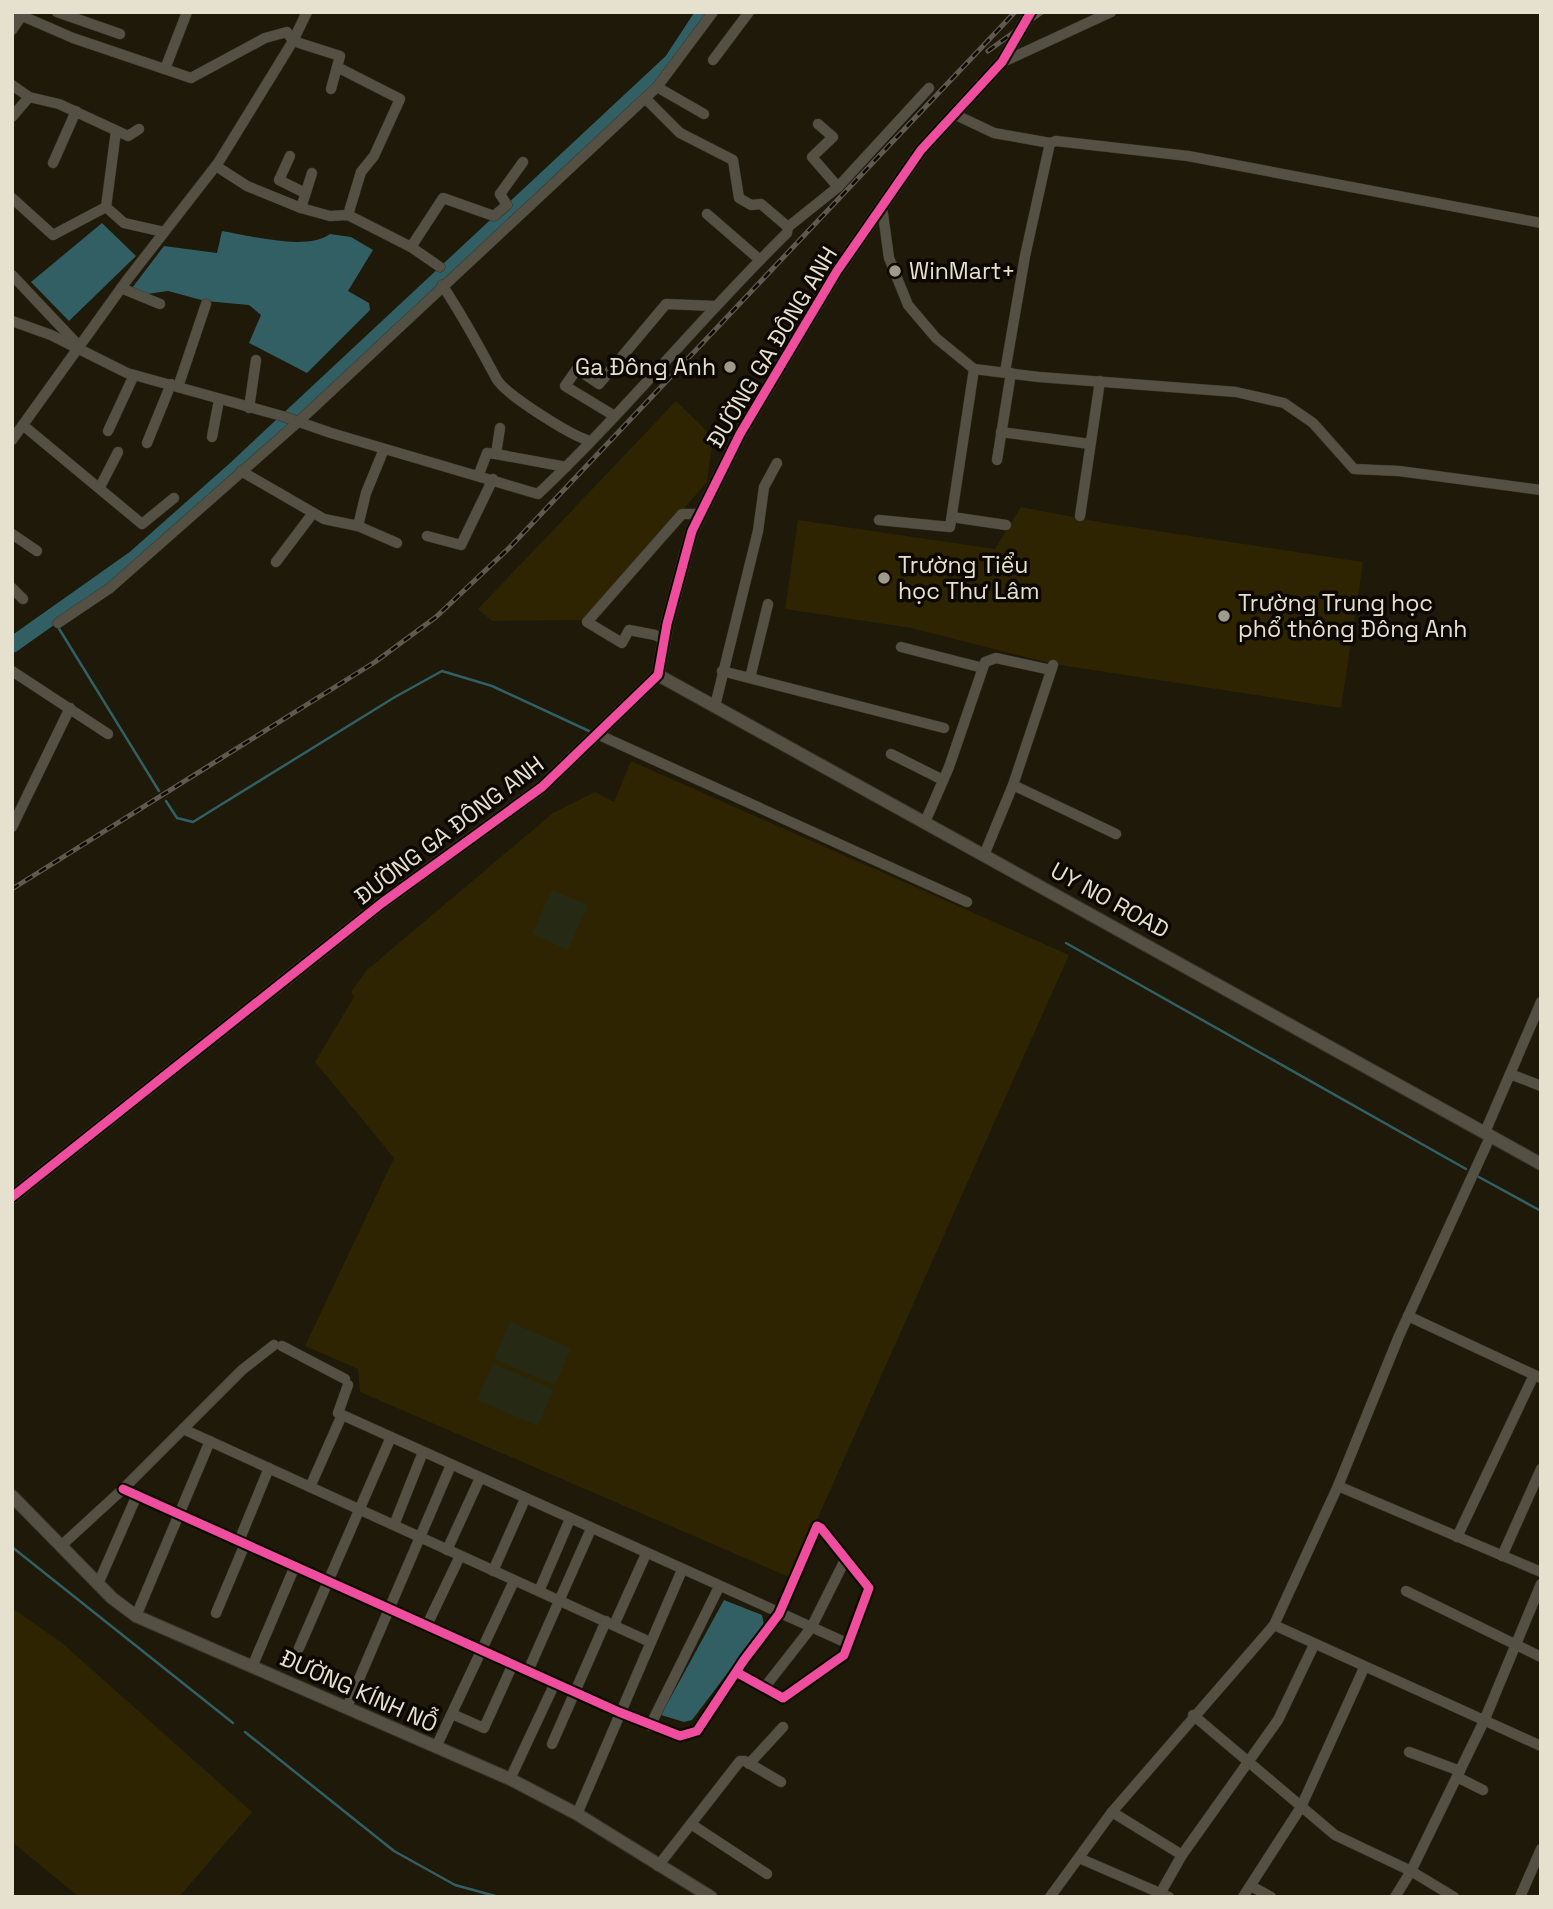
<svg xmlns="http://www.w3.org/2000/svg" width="1553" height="1909" viewBox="0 0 1553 1909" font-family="'Space Grotesk',sans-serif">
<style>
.built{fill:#2e2401}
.green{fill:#262a15}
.water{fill:#315f64}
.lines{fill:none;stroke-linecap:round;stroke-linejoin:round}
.stream{stroke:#315f64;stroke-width:2.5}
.river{stroke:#315f64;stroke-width:16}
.minor-casing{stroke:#38352b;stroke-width:11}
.tertiary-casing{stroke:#38352b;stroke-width:14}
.minor{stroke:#545144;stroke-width:10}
.tertiary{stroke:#545144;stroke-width:12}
.rail-casing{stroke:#5e5a4f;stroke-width:5}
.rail{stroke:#0c0801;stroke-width:2.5;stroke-dasharray:8;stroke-linecap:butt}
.cycleway-casing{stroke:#0c0801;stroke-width:13}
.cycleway{stroke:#ef4d9e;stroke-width:9}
.poi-dot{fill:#a09a89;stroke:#0c0801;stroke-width:2.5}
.labels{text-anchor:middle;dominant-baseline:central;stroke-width:7;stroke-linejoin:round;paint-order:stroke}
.poi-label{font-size:23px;fill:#e6e0ce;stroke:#0c0801;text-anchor:start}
.street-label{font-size:23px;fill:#e6e0ce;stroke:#0c0801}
</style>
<rect width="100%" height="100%" fill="#1e1909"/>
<g class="built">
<path d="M676 401 713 437 707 482 588 620 492 621 478 609Z"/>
<path d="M1021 507 1105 523 1363 562 1341 708 1053 664 911 628 785 609 798 520 995 549Z"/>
<path d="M631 761 1069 955 791 1578 360 1392 358 1369 305 1346 394 1158 315 1062 354 997 351 992 367 970 553 813 595 792 614 802Z"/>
<path d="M12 1608 62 1643 252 1812 179 1897H79L12 1842Z"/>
</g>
<g class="green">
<path d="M552 890 588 905 568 950 532 934Z"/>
<path d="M510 1322 571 1348 555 1385 494 1359Z"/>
<path d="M493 1363 554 1390 538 1426 477 1400Z"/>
</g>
<g class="water">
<path d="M102 223 136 256 69 321 31 282Z"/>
<path d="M222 231C251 236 307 251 330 234L351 237 373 250 348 291 369 303 370 310 307 373 249 343 261 315 249 305 205 301 168 291 147 294 132 288 164 246 217 253Z"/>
<path d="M724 1600 762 1615 764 1625 692 1720 684 1722 661 1715Z"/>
</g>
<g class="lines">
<g class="stream">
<path d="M58 627 159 791"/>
<path d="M166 801 177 818 193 822 395 697 442 671 492 686 589 731"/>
<path d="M1066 943 1466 1169"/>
<path d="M1477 1176 1541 1211"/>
<path d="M12 1547 233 1723"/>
<path d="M245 1732 394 1851 455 1885 499 1897"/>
</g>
<path class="river" d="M12 645 135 558 232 472 672 61 704 12"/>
<g class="minor-casing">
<g id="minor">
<path d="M13 12 73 38 191 78 265 38 287 32 293 41 340 56 331 89"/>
<path d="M57 12 120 34"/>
<path d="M12 30 21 17"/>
<path d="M713 60 749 12"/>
<path d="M1003 62 1111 12"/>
<path d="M337 67 400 99 374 156 361 172 348 215"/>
<path d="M165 69 187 12"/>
<path d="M12 85 29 97 59 104 128 136 139 129"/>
<path d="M645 98 680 133 733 160 739 198 751 205 761 204 788 227"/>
<path d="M704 114 657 87 713 12"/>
<path d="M956 115 994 133 1050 143"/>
<path d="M12 117 29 97"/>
<path d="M818 124 833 137 812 157 838 187"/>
<path d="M116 131 106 207 124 223 164 232"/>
<path d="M290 156 279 180 305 193"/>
<path d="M53 163 76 111"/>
<path d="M216 166 247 186 301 208 330 216 348 215 411 247"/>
<path d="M12 198 53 235 106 207"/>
<path d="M882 207 889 258 908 305 936 338 974 369 1039 377 1236 392 1284 403 1313 423 1354 469 1399 471 1541 490"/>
<path d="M301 208 312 173"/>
<path d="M707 214 760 260"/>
<path d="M440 267 411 247 443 198 494 216 507 205 500 194 523 162"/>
<path d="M12 275 80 347"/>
<path d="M442 285C463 316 479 346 496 378 505 395 572 436 590 441"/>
<path d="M121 288 160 304"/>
<path d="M12 321 51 335 127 373 282 416 331 433 538 494C625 412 701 317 787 233L788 227 838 187 929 88"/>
<path d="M1005 372 1025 256 1050 143 1056 141 1188 156 1541 223"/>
<path d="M178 387 206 304"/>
<path d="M249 408 256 360"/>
<path d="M613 415 565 386 577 369 599 384 666 304 715 306"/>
<path d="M24 426 142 524 174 498"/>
<path d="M500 428 496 454 566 467"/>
<path d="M108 431 134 375"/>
<path d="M1001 432 1090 444"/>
<path d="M212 437 219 400"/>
<path d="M12 440 127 280 218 163 293 41 307 12"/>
<path d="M147 443 171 384"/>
<path d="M997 460 1011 373"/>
<path d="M241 471 324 519 358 526 397 543"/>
<path d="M479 474 487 453 496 454"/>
<path d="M100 487 118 452"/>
<path d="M1080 516 1100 381"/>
<path d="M952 517 1006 525"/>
<path d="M879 520 950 527 974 369"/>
<path d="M358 526 366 493 384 449"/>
<path d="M12 534 37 551"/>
<path d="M427 536 461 545 493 479"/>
<path d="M276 562 313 513"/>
<path d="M12 588 23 599"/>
<path d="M58 623 110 588 297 423 657 87"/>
<path d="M664 640 655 635 629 630 622 643 587 622 682 514H700"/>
<path d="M901 647 983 668"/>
<path d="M12 671 108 734"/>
<path d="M722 671 944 728"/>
<path d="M750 678 768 604"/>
<path d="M715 706 758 531 764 487 777 463"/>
<path d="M597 734 967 902"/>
<path d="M891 754 943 780"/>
<path d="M1013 785 1116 834"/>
<path d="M925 822 949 767 985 662 996 658 1051 670"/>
<path d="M12 827 70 708"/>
<path d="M984 855 1013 785 1053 665"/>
<path d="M1510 1074 1541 1086"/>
<path d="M1485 1132 1541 1002"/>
<path d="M1408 1316 1541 1378"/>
<path d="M282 1346 345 1379"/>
<path d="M348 1385 338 1413 849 1644"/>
<path d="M183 1429 650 1642"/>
<path d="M1338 1486 1541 1572"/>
<path d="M310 1487 342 1415"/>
<path d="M123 1489 619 1712 680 1736 697 1731 744 1660 779 1614 817 1526 821 1528 869 1588 844 1655 783 1698 736 1672"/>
<path d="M394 1525 423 1452"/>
<path d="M1457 1537 1534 1375"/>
<path d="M239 1541 269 1468"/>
<path d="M62 1545 123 1489 242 1370 274 1345"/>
<path d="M447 1550 480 1478"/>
<path d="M1502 1556 1541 1469"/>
<path d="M493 1571 525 1499"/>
<path d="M98 1584 137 1495"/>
<path d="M539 1591 570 1519"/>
<path d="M1406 1591 1541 1657"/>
<path d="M216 1613 245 1544"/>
<path d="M136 1616 210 1441"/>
<path d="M427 1625 460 1556"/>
<path d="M614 1625 646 1554"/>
<path d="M1274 1625 1541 1746"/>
<path d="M299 1648 391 1437"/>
<path d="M252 1667 295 1566"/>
<path d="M528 1671 591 1529"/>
<path d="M764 1688 811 1628 846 1558"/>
<path d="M347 1707 451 1465"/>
<path d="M452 1714 484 1728 513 1664"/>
<path d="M1193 1715 1335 1835 1411 1871 1454 1897"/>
<path d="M650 1726 719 1587"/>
<path d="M552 1744 606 1621"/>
<path d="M436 1747 514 1581"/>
<path d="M1409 1752 1460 1771"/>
<path d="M749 1764 783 1727"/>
<path d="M1457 1777 1483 1790"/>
<path d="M510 1779 555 1683"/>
<path d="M1112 1812 1182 1855"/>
<path d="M577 1814 682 1570"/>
<path d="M691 1824 767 1874"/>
<path d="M1079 1858 1169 1897"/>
<path d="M658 1866 740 1761H745L781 1782"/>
<path d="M1251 1886 1271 1897"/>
<path d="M1161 1892 1182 1855 1278 1720 1314 1645"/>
<path d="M1050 1897 1112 1812 1274 1625 1338 1486 1399 1336 1491 1135"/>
<path d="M1243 1897 1301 1807 1364 1668"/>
<path d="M1395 1897 1411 1871 1484 1721 1541 1584"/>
<path d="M1520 1897 1541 1849"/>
</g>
</g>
<g class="tertiary-casing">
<g id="tertiary">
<path d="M658 675 1541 1164"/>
<path d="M12 1197 382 903 542 787 658 675 667 624 692 531 740 434 837 271 921 150 1002 62 1031 12"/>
<path d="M12 1496 112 1598 136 1616 510 1779 577 1814 711 1897"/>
</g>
</g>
<use href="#minor" class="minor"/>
<use href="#tertiary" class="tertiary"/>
<g class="rail-casing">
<g id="rail">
<path d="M988 51 1042 12"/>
<path d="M12 889 375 662 436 617 509 548 1015 12"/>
</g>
</g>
<use href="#rail" class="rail"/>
<g class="cycleway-casing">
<g id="cycleway">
<path d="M12 1197 382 903 542 787 658 675 667 624 692 531 740 434 837 271 921 150 1002 62 1031 12"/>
<path d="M123 1489 619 1712 680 1736 697 1731 744 1660 779 1614 817 1526 821 1528 869 1588 844 1655 783 1698 736 1672"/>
</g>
</g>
<use href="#cycleway" class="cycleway"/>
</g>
<g class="poi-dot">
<circle cx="895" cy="271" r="7"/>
<circle cx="730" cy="367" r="7"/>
<circle cx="884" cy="578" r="7"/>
<circle cx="1224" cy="616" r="7"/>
</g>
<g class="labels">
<g class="poi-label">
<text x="909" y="271">WinMart+</text>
<text x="716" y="367" text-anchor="end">Ga Đông Anh</text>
<text x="898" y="565">Trường Tiểu<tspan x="898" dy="26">học Thư Lâm</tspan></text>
<text x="1238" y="603">Trường Trung học<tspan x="1238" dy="26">phổ thông Đông Anh</tspan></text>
</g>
<g class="street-label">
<text transform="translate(772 347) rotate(-59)">ĐƯỜNG GA ĐÔNG ANH</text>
<text transform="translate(449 830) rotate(-37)">ĐƯỜNG GA ĐÔNG ANH</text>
<text transform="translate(1110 900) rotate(29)">UY NO ROAD</text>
<text transform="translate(359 1691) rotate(24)">ĐƯỜNG KÍNH NỖ</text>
</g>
</g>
<rect width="1553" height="1909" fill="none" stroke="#e6e0ce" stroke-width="28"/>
</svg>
